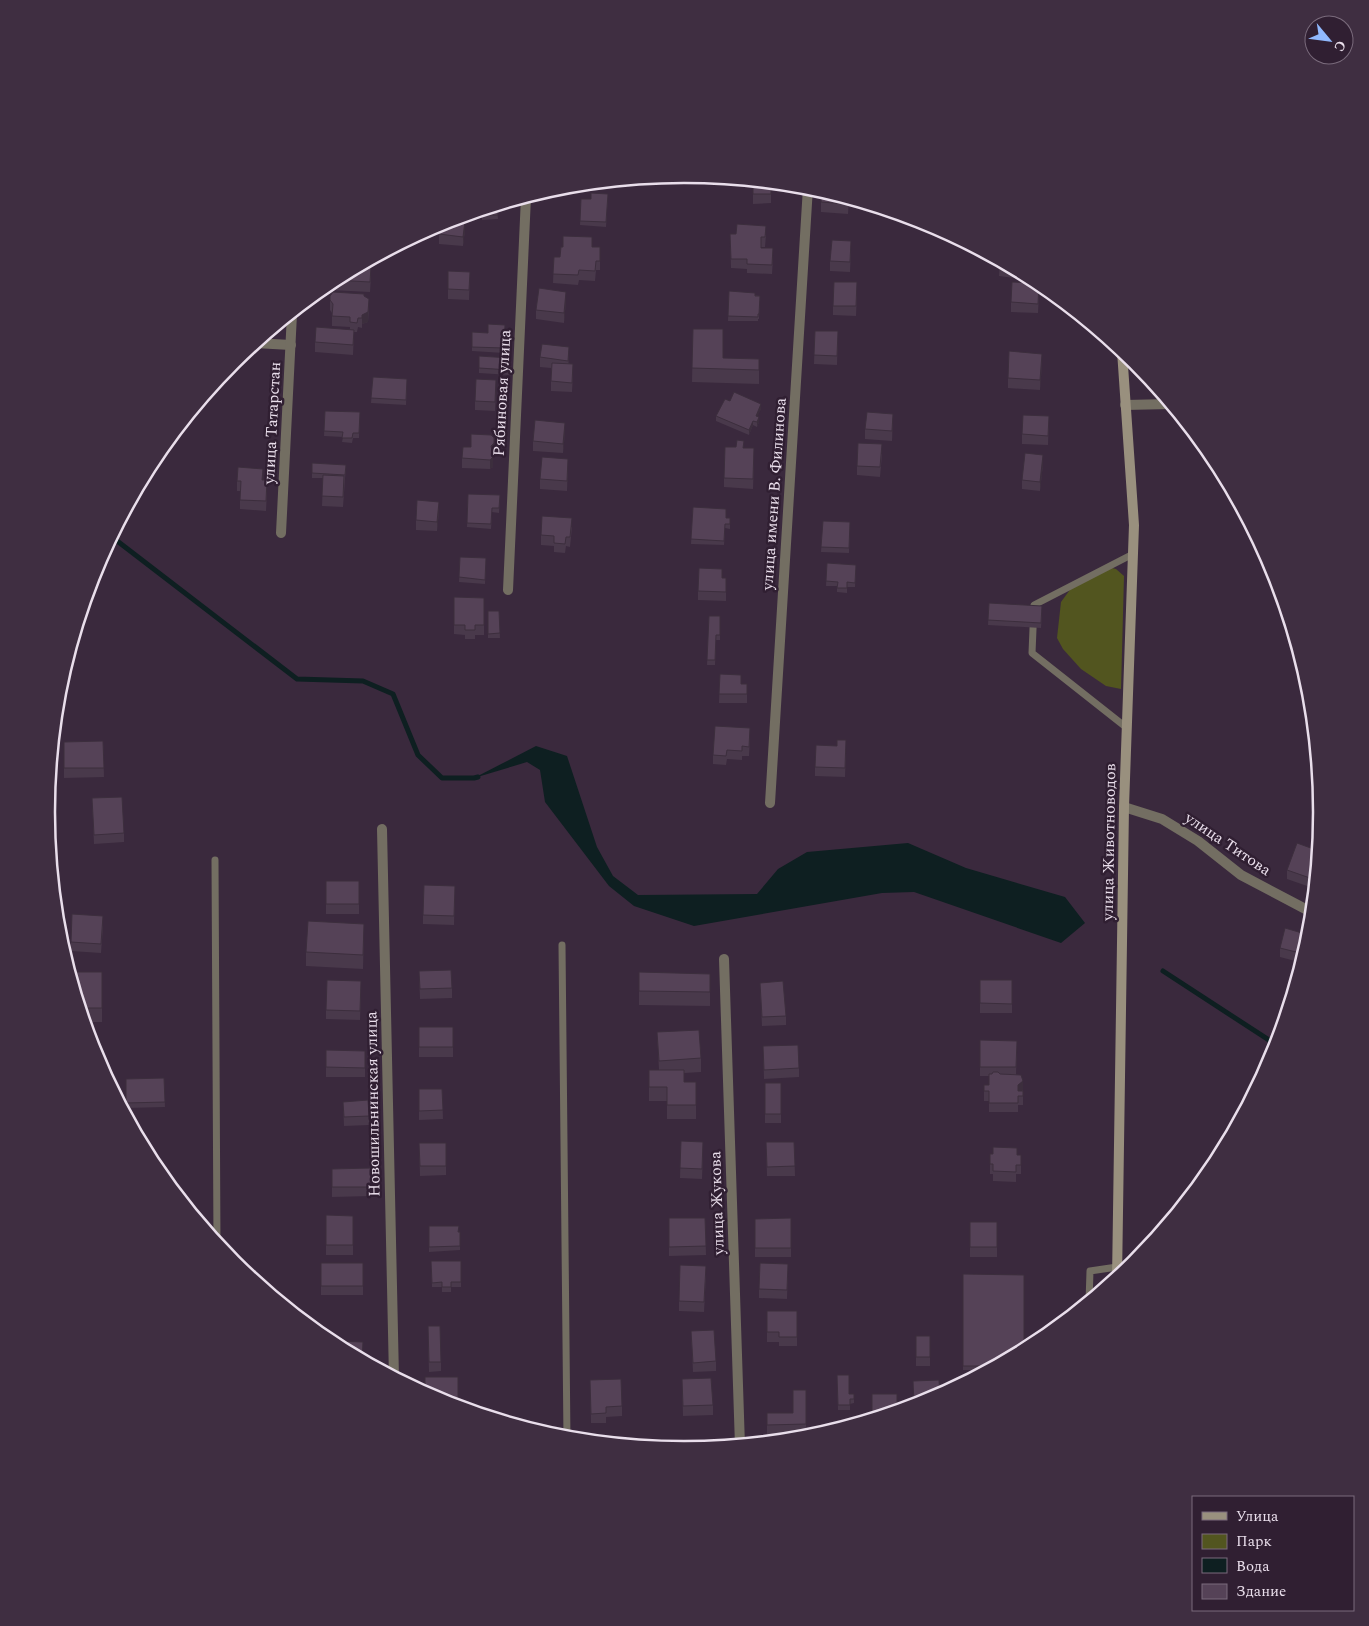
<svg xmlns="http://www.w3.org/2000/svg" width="1369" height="1626" viewBox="0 0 1369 1626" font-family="Spectral,serif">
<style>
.green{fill:#52551f}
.water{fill:#0e1f21}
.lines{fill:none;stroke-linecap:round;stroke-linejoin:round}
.stream{stroke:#0e1f21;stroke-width:5}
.service{stroke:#736e62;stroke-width:7}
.minor{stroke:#736e62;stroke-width:10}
.secondary{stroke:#99907e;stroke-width:10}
.wall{fill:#49394b}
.shaded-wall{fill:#3c2e3d}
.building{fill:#554257;stroke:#3c2e3d}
.labels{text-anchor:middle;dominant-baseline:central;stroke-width:5;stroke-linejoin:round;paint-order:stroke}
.street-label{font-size:16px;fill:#e9deeb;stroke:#301f32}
.rim{fill:none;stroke:#e9deeb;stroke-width:2.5}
</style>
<rect width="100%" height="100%" fill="#3a293d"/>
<path class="green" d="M1108 567 1116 569 1124 576 1121 689 1106 686 1081 669 1063 649 1057 638 1061 602 1072 587Z"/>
<path class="water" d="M536 746 567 756 597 847 613 876 638 895 757 894 778 869 807 852 908 843 966 868 1065 897 1085 923 1061 943 914 892 882 893 694 926 634 906 609 886 545 802 540 770 527 762 474 778Z"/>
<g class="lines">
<g class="stream">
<path d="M112 537 297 679 363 681 393 694 418 755 442 778H474L478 777"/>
<path d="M1163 971 1278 1046"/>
</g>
<g class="service">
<path d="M1127 728 1032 653 1034 605 1133 554"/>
<path d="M215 860 217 1244"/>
<path d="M562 945 567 1440"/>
<path d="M1089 1302 1090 1271 1117 1267"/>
</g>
<g class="minor">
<path d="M255 343 291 345"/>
<path d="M1125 405 1170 404"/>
<path d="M281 533 292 314"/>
<path d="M508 590 526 197"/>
<path d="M770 803 808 187"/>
<path d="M1124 807 1162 819 1198 841 1241 875 1313 913"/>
<path d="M382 829 394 1378"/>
<path d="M724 959 740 1446"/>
</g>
<path class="secondary" d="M1117 1280 1124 807 1134 525 1122 351"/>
</g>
<g class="wall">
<path d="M753 182 771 183V203L753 204Z"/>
<path d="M608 194 606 227 580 225 581 199H591Z"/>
<path d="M849 199 848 214 821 212V202Z"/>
<path d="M497 206 498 219 482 220V211Z"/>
<path d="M465 230 463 246 439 244V234Z"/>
<path d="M730 234 766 235 765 247H761V248L773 258 772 274 747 273V269L731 268Z"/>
<path d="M592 247H600V270H596L595 281 579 280 578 285 553 283 554 257H560Z"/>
<path d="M851 250 850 272 830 271V261Z"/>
<path d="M1000 261 1028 277V280L999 276Z"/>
<path d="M362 265 371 276 370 292 330 290V282Z"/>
<path d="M448 271 470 272 469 300 448 299Z"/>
<path d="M729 291 760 296 759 319H758V321H728Z"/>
<path d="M857 292 856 316 833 315V306Z"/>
<path d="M1039 293 1038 313 1011 312V302Z"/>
<path d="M364 296 369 309 368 322 362 324V328L358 327 357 332H354L353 355 315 352V342L350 329V327L332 326V313L330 310V300Z"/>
<path d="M566 301 564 323 536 319V310Z"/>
<path d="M505 325 504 353 472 351V332L488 333Z"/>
<path d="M693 329 723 358 759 359V384L692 382Z"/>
<path d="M815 331H838L837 365 814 364Z"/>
<path d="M479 356 510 358V375L479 373Z"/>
<path d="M540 357H569V363L573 373 572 392 551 391V368L540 367Z"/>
<path d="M1042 363 1040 390 1008 388V378Z"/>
<path d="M373 377 407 379 406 405 371 403Z"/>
<path d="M496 390 495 411 475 410V401Z"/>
<path d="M730 401 761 409 757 416 759 422 757 427 753 425 749 435 716 421V416Z"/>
<path d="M325 411 360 412 359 438H353L352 443 342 442 343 437 324 436Z"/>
<path d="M1049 416 1048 445 1022 444V434Z"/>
<path d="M893 423 892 441 865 439V429Z"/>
<path d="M565 432 563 453 533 451V441Z"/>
<path d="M744 448 754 458 753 489 724 487V478Z"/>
<path d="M494 453 493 454V467L490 469 462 468V458Z"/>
<path d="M882 454 880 477 857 475V466Z"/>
<path d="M312 463 346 465 343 507 322 506 323 478H312Z"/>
<path d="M1043 464 1040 491 1022 489V480Z"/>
<path d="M568 469 567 491 540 489V479Z"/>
<path d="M263 480 267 490 266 511 240 509V491H237V481Z"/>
<path d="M468 494 500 495 499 513 492 512 491 529 467 527Z"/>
<path d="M693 507 726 518H730V529L725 528 724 545 691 544Z"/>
<path d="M439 511 437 531 416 530V520Z"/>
<path d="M823 521 850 522 849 553 821 552Z"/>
<path d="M572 527 570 547 566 546 565 553 554 552V546L541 545V535Z"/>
<path d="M460 557 486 558 485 584 459 582Z"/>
<path d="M827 563 856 565 855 587H847V593L837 592V586H826Z"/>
<path d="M726 578V601L698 600V591Z"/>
<path d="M454 597 484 598V635H475V639H465V635L454 634Z"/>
<path d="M989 603 1042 611 1041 628 988 625Z"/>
<path d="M488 611H499L500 638H488Z"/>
<path d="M709 616H720V640H716L715 665H707Z"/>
<path d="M1302 661 1305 671 1302 670Z"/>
<path d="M720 674 741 684H747V703H719Z"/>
<path d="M750 737 749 756H742V760L727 759 726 765 713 764V755Z"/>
<path d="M103 741 104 777 64 778V742Z"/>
<path d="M846 750 845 777 815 776V767Z"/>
<path d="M92 798 124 833V842L94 844Z"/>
<path d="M1319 851 1310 887 1287 879V870Z"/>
<rect x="326" y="881" width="33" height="33"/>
<path d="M455 886 454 925 423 924V915Z"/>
<path d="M103 926 101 953 71 951V942Z"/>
<path d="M364 938 363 969 306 966V952Z"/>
<path d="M1309 941 1303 963 1280 957V948Z"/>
<path d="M419 971 452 988V998L420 999Z"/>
<path d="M102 972V1022H84L70 974Z"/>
<path d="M710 974V1006L639 1005V991Z"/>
<rect x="980" y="980" width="32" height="33"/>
<path d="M760 983 786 1016V1025L762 1026Z"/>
<path d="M361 991 360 1020 326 1019V1010Z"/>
<rect x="419" y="1027" width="34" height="30"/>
<path d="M657 1032 701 1058V1072L684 1073V1082H696V1119H667V1101H649V1070H659Z"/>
<path d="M980 1040 1017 1041 1016 1075 1023 1090V1105H1018V1112H989V1101H984V1085H989V1076H980Z"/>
<path d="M763 1046 799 1068V1077L764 1079Z"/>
<path d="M326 1050 365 1051V1077H326Z"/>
<path d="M164 1078 165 1107 126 1108V1079Z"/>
<rect x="765" y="1083" width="16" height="40"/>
<path d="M419 1089H442L443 1119 419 1120Z"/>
<path d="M343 1102 369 1116V1125L344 1126Z"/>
<path d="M681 1141 703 1151 702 1179 680 1178Z"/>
<path d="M766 1142H794L795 1176H767Z"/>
<path d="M419 1143H446V1175L420 1176Z"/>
<path d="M1017 1155H1021V1174H1016V1182L993 1181V1174H990V1164Z"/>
<path d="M371 1168V1196L332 1197V1169Z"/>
<path d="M326 1215 353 1216V1255H326Z"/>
<path d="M669 1218H705L706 1255 669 1256Z"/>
<path d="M791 1218V1257H755V1219Z"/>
<rect x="970" y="1222" width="27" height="35"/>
<path d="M429 1226 460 1232V1250L429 1252Z"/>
<path d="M431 1261H461V1287H451V1292H442V1287H432Z"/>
<rect x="321" y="1263" width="42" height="32"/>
<path d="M788 1264 787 1299 759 1298V1289Z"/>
<path d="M963 1274 1024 1352 989 1370H963Z"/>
<path d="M706 1275 704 1312 679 1311V1301Z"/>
<path d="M767 1311H797V1346H779V1342H767Z"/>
<path d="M691 1331 716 1361V1371L693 1372Z"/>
<path d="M428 1336 441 1362V1371L429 1372Z"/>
<rect x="916" y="1336" width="14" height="30"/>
<path d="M837 1375 849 1394H854V1403L850 1404V1410H838Z"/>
<path d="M458 1377V1408L440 1403 425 1395Z"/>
<path d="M682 1379 713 1405V1415L683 1416Z"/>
<path d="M590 1380 622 1406V1416L606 1417V1423H591Z"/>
<path d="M913 1381 928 1403 914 1407Z"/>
<path d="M806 1390V1434H767V1413H793Z"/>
<path d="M872 1394 897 1412 872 1420Z"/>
</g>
<g class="shaded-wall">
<path d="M465 221V230L463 246V237Z"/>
<path d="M566 292V301L564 323V313Z"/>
<path d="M369 299 368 322 362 324V328V315Z"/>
<path d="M569 347V357L568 370V361Z"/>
<path d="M1042 354V363L1040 390V380Z"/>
<path d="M761 404V409L756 420V416Z"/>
<path d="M893 414V423L892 441V431Z"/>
<path d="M759 417V422L757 427V422Z"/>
<path d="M753 421V425L749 435V430Z"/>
<path d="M565 423V432L563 453V444Z"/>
<path d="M494 438V453L491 455V446Z"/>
<path d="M1043 455V464L1040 491V482Z"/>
<path d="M493 457V467L490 469V460Z"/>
<path d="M568 459V469L567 491V481Z"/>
<path d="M439 502V511L437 531V522Z"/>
<path d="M1319 854 1317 867 1310 887V878Z"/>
<path d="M364 924V938L363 969V955Z"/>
<path d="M1309 935V941L1304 957V954Z"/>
<path d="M1023 1081V1090L1018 1095V1085Z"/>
</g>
<g class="building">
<path d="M753 182 771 183V194H753Z"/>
<path d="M822 191 848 199V204L821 202Z"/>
<path d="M591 193 608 194 606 222 580 221 581 199H591Z"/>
<path d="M497 206 498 215H482V211Z"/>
<path d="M452 220 465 221 463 237 439 234 440 223Z"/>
<path d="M737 224 766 226 765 237H761V248H773L772 265 747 264V259H731L730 234H736Z"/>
<path d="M563 236 592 237V247H600V261H596L595 271 579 270 578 275 553 274 554 257H560L561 247H563Z"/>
<path d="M832 240 851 241 850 262 830 261Z"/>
<path d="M1000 261 1013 268 999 267Z"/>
<path d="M361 266 371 267 370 282 334 280Z"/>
<path d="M448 271 470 272 469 290 448 289Z"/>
<path d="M834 282H857L856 306H833Z"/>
<path d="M1012 282 1039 283 1038 304 1011 302Z"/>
<path d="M539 288 566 292 564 313 536 310Z"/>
<path d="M729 291 755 293V296H760L759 314H758V317L728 316Z"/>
<path d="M333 292 364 294V296L369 299 368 312 362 315V318H358L357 323 350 322V317L332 316 333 304 330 300V296Z"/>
<path d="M488 324 505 325 504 348 472 347V332L488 333Z"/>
<path d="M316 327 354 330 353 345 315 342Z"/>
<path d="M693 329H723V358L759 359V370L692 368Z"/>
<path d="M815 331H838L837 356 814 355Z"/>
<path d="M542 344 569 347 568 361 540 357Z"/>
<path d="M1009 351 1042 354 1040 380 1008 378Z"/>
<path d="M479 356 510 358V370L479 368Z"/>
<path d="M552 363 573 364 572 383 551 381Z"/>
<path d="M373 377 407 379 406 400 371 398Z"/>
<path d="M476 379 496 380 495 402 475 401Z"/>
<path d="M734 392 761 404 756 416 759 417 757 422 753 421 749 430 716 416 725 399 730 401Z"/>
<path d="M325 411 360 412 359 433H353L352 438H342L343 432 324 431Z"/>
<path d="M867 412 893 414 892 431 865 429Z"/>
<path d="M1023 415 1049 416 1048 436 1022 434Z"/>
<path d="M535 420 565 423 563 444 533 441Z"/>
<path d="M471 434 491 435 494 438V443L491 446 493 457 490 460 462 458 463 447H471Z"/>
<path d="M737 440 744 441 743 448H754L753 479 724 478 725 447H736Z"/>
<path d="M858 443 882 444 880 467 857 466Z"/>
<path d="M1025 453 1043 455 1040 482 1022 480Z"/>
<path d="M542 457 568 459 567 481 540 479Z"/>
<path d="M312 463 346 465 345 475 312 473Z"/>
<path d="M238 467 263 469 262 480H267L266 501 240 500 241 481H237Z"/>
<path d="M323 475 344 476 343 497 322 496Z"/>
<path d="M468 494 500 495 499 508H492L491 524 467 523Z"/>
<path d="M417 500 439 502 437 522 416 520Z"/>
<path d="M693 507 726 509V518H730V524H725L724 541 691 539Z"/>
<path d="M542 516 572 518 570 537H566L565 544 554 543V536L541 535Z"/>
<path d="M823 521 850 522 849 548 821 547Z"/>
<path d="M460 557 486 558 485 580 459 577Z"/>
<path d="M827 563 856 565 855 583 847 582V588H837L838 582 826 581Z"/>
<path d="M699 568 722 569V578H726V592L698 591Z"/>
<path d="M454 597 484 598V625H475V630H465V625H454Z"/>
<path d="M989 603 1042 606 1041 623 988 620Z"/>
<path d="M488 611H499L500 633 488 634Z"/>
<path d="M709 616H720V635H716L715 660H707Z"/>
<path d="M720 674 741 675V684H747V694H719Z"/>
<path d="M715 726 750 728 749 747 742 746V751L727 750 726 756 713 755Z"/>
<path d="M837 740H846L845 768 815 767 816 745 837 746Z"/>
<path d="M103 741 104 768H64V742Z"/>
<path d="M122 797 124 833 94 835 92 798Z"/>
<path d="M1297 843 1319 851V854L1310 878 1287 870Z"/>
<rect x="326" y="881" width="33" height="23"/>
<path d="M424 885 455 886 454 916 423 915Z"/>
<path d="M72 914 103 916 101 944 71 942Z"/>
<path d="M308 921 364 924 363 955 306 952Z"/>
<path d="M1285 928 1309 935 1304 954 1280 948Z"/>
<path d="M451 970 452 988 420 989 419 971Z"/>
<path d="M70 972H102V1008H80L70 974Z"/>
<path d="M639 972 710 974V992L639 991Z"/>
<path d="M327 980 361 981 360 1011 326 1010Z"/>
<path d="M980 980H1012V1004L980 1003Z"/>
<path d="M783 981 786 1016 762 1017 760 983Z"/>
<rect x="419" y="1027" width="34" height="20"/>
<path d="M699 1030 701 1058 659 1061 657 1032Z"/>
<path d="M89 1039H99L98 1063 95 1057Z"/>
<path d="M980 1040 1017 1041 1016 1067H980Z"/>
<path d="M798 1045 799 1068 764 1070 763 1046Z"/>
<path d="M326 1050 365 1051V1068L326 1067Z"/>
<path d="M649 1070H684V1082H696V1105H667V1087H649Z"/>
<path d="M993 1072H998L1000 1074 1021 1075 1023 1081 1018 1085V1091H1023V1096H1018V1103H989V1091H984V1085H989V1074H992Z"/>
<path d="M164 1078 165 1102 126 1103V1079Z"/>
<rect x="765" y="1083" width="16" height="31"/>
<path d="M419 1089H442L443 1110 419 1111Z"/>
<path d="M368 1100 369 1116 344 1117 343 1102Z"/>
<path d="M681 1141 703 1142 702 1169 680 1168Z"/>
<path d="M766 1142H794L795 1166 767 1167Z"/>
<path d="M419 1143H446V1166H420Z"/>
<path d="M993 1147 1017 1148V1155H1021V1165H1016V1172L993 1171V1164H990V1154H993Z"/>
<path d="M371 1168V1187H332V1169Z"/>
<path d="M326 1215 353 1216V1245H326Z"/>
<path d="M669 1218H705L706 1246 669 1247Z"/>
<path d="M791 1218V1248H755V1219Z"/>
<rect x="970" y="1222" width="27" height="25"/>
<path d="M429 1226H459L458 1232H460V1246L429 1247Z"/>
<path d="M431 1261H461V1282H451V1287H442V1282L432 1283Z"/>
<rect x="321" y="1263" width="42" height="23"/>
<path d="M760 1263 788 1264 787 1290 759 1289Z"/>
<path d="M680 1265 706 1266 704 1302 679 1301Z"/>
<path d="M963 1274 1024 1275V1352L998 1366H963Z"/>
<path d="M767 1311H797V1337H779V1332H767Z"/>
<path d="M428 1326H440L441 1362H429Z"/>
<path d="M714 1330 716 1361 693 1363 691 1331Z"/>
<rect x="916" y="1336" width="14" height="21"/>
<path d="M335 1341 363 1342 362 1361 335 1346Z"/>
<path d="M837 1375H849V1394H854V1399H850V1405H838Z"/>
<path d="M425 1377H458V1399L434 1400 425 1395Z"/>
<path d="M711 1378 713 1405 683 1406 682 1379Z"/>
<path d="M621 1379 622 1406 606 1407V1413L591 1414 590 1380Z"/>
<path d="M939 1380 940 1397 928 1403 923 1404V1402L914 1403 913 1381Z"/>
<path d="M793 1390H806V1424L767 1425V1413H793Z"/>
<path d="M872 1394H897V1412L884 1416H872Z"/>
</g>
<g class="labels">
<g class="street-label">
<text transform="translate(502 393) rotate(-87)">Рябиновая улица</text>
<text transform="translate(272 423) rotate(-87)">улица Татарстан</text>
<text transform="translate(774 494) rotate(-86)">улица имени В. Филинова</text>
<text transform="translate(1109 842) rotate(-89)">улица Животноводов</text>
<text transform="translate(1228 844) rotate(34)">улица Титова</text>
<text transform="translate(373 1104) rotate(-91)">Новошильнинская улица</text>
<text transform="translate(717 1203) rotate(-92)">улица Жукова</text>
</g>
</g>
<path d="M0 0H1369V1626H0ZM55 812a629 629 0 1 1 1258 0a629 629 0 1 1-1258 0Z" fill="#3f2e41" fill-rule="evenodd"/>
<path class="rim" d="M55 812a629 629 0 1 1 1258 0a629 629 0 1 1-1258 0Z"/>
<rect x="1192" y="1496" width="162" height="115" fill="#301f32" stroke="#7a6b7c"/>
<rect x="1202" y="1512" width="25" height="8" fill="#99907e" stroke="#7a6b7c"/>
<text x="1236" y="1521" font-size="15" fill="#e9deeb">Улица</text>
<rect x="1202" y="1534" width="25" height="15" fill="#52551f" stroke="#7a6b7c"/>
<text x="1236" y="1546" font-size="15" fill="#e9deeb">Парк</text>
<rect x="1202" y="1558" width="25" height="15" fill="#0e1f21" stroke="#7a6b7c"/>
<text x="1236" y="1571" font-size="15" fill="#e9deeb">Вода</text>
<rect x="1202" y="1584" width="25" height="15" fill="#554257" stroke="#7a6b7c"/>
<text x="1236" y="1596" font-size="15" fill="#e9deeb">Здание</text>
<g transform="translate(1329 40) rotate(119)"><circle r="24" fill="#301f32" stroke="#7a6b7c"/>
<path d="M0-4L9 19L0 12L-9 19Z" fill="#90b8fd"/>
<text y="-8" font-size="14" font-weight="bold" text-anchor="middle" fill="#e9deeb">С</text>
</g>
</svg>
